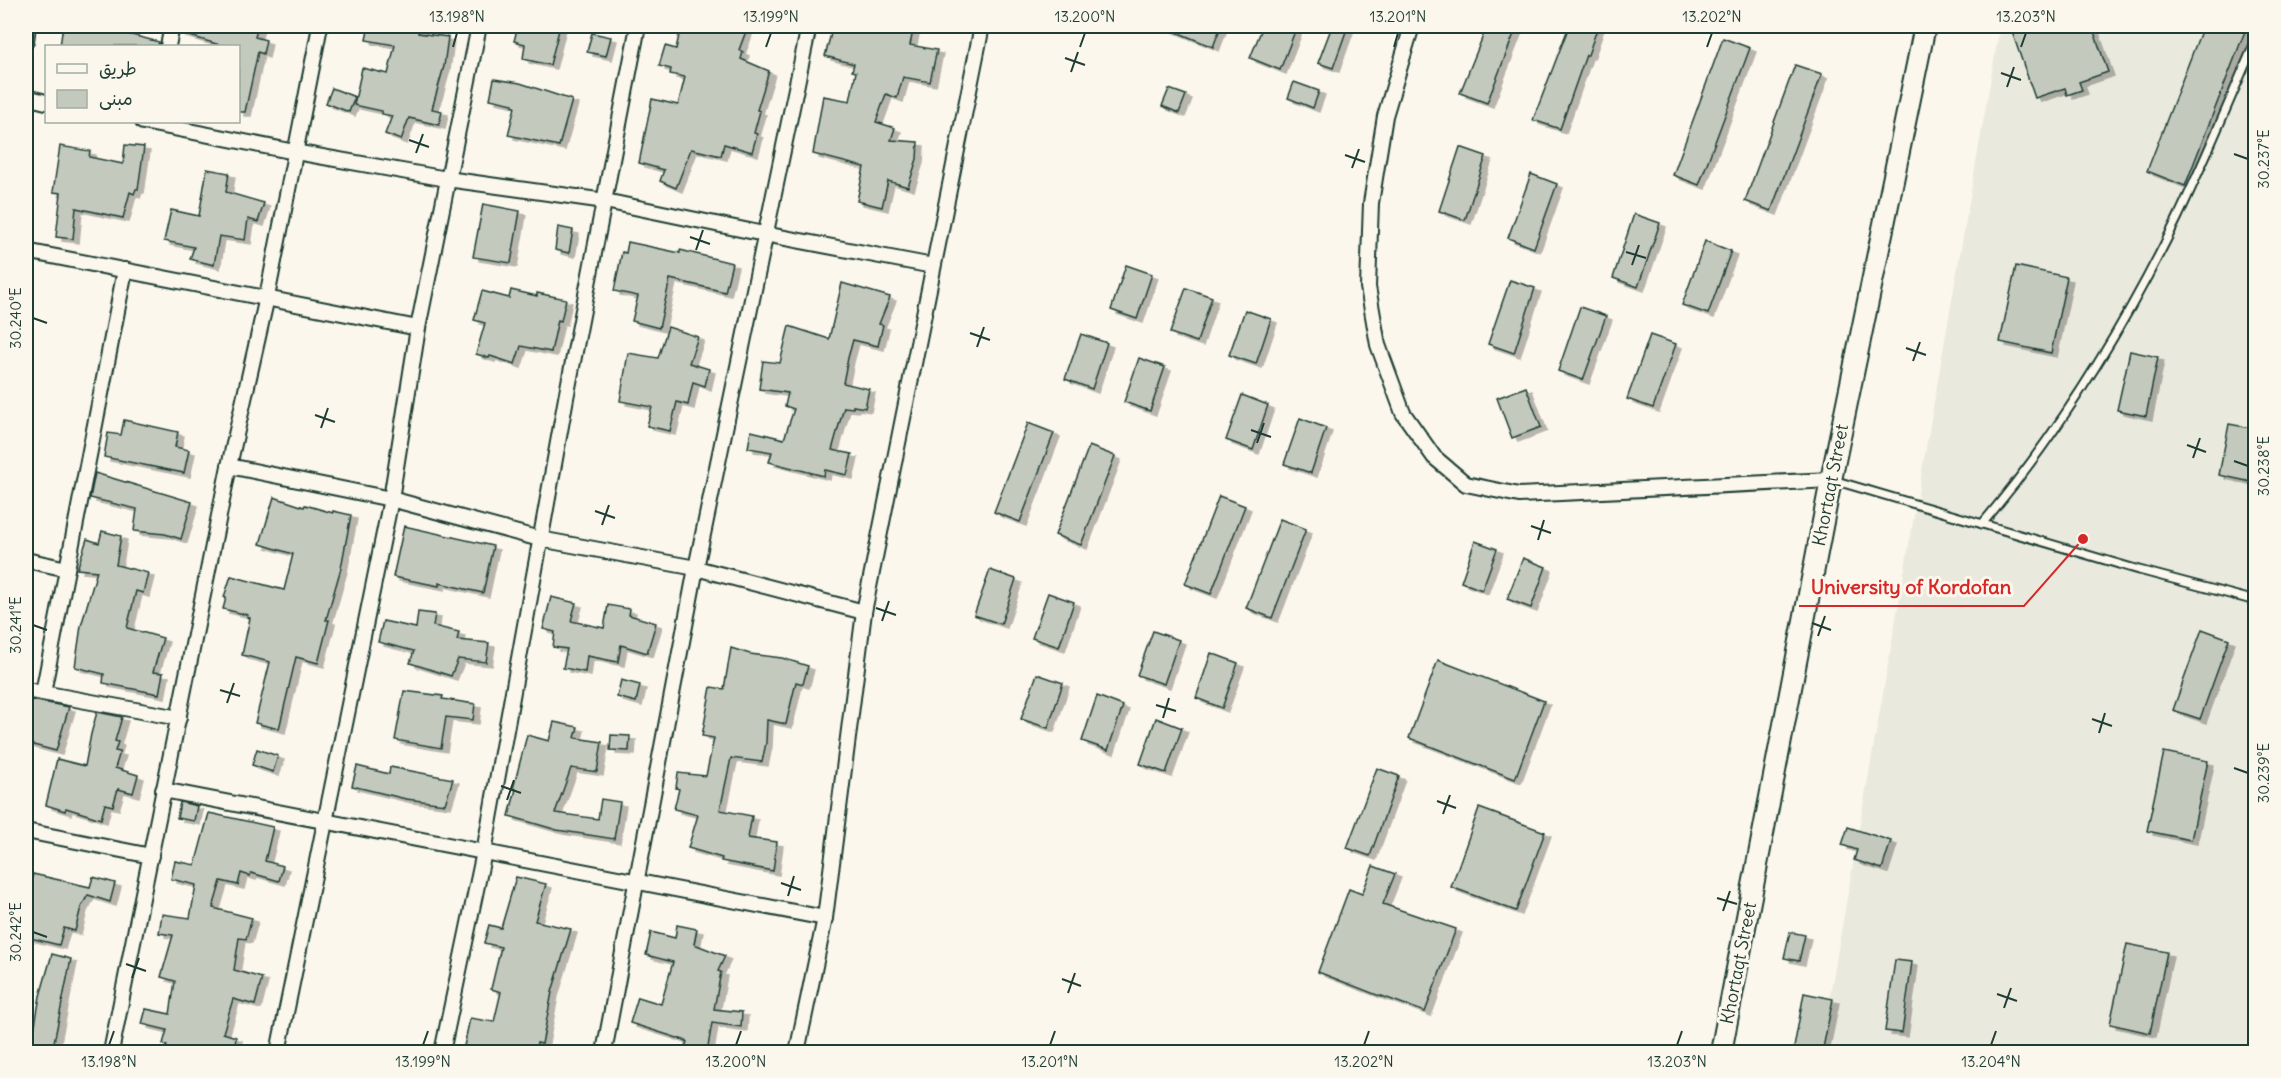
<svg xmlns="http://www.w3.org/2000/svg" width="2281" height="1078" viewBox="0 0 2281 1078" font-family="Delius,'Playpen Sans Arabic',sans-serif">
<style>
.built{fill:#eae9de}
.building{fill:#c4c9be;stroke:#1f3d34;stroke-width:1.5;filter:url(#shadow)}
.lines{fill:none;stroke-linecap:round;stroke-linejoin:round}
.lane-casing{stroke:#1f3d34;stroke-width:11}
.street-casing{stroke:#1f3d34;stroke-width:18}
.secondary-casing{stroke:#1f3d34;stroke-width:24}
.lane{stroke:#fbf7ec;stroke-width:7}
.street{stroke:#fbf7ec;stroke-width:14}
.secondary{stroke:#fbf7ec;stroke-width:20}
.ticks{fill:none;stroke:#1f3d34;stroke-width:2}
.labels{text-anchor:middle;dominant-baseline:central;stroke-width:6;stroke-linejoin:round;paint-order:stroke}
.street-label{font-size:18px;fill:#1f3d34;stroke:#fbf7ec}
.leader{fill:none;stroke:#d62828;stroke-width:2}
.callout-dot{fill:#d62828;stroke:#fbf7ec;stroke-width:2}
.callout-label{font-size:20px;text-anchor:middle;font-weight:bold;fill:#d62828;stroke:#fbf7ec;stroke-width:6;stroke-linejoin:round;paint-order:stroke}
.neatline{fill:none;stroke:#1f3d34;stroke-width:2}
.ticks-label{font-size:15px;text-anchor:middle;fill:#1f3d34}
</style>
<defs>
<filter id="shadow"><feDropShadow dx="6" dy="4" stdDeviation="0" flood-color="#0004"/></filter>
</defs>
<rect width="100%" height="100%" fill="#fbf7ec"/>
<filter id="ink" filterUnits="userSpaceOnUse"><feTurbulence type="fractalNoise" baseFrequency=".0167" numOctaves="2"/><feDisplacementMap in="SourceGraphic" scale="12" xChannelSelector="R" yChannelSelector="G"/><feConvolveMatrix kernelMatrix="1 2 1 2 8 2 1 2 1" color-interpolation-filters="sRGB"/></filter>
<g filter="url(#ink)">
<path class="built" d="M2000 26H2255V1052H1820Z"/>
<g class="building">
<path d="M63 26H78L96 31 97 26H122L120 32 159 42 158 46H60Z"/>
<path d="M181 26H258L255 37 266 40 263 54 258 52 245 112H238V46H223L180 33Z"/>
<path d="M369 26 399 28 400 26H419L418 33 448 37 444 66 432 109 442 111 439 125 409 118 401 140 385 134 392 116 382 114V111L354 105 362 68 388 74 395 45 366 40Z"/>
<path d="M518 26H560L550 65 523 59 525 44 514 41Z"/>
<path d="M681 26H748L739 50 743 52 741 59 769 71 757 110 760 111 754 133 757 134 752 152 724 144 721 156 691 149 676 188 660 181 664 170 639 163 652 99 678 105 685 77 670 74 671 69 659 66 665 46 676 49Z"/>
<path d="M833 26H914L910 45 937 50 930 82 903 77 897 98 886 94 876 122 895 128 891 140 918 142 917 159 908 187 888 181 882 207 857 201 864 167 813 154 823 96 850 101 856 72 852 71 854 64 825 56Z"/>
<path d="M1162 26H1221L1213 47Z"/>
<path d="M1263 26H1297L1280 70 1250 58Z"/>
<path d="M1332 26H1348L1333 68 1318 63Z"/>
<path d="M1487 26H1517L1487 103 1460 93Z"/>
<path d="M1569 26H1598L1588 55H1586L1560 129 1533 120Z"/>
<path d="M2010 26H2092L2108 72 2079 82 2082 90 2067 95 2065 88 2035 98Z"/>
<path d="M2203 26H2247L2185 186 2147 171Z"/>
<path d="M592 33 611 37 606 56 587 52Z"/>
<path d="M1723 38 1750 48 1699 185 1673 175Z"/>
<path d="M1795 65 1822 74 1771 211 1745 201Z"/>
<path d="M494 79 520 83 572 100 559 146 508 135 515 107 513 106V104L490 99Z"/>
<path d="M1294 82 1319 91 1313 108 1288 98Z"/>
<path d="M332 88 355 97 349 112 326 103Z"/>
<path d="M1169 89 1186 95 1179 113 1162 106Z"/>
<path d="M125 145 144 147 138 189H136L134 194 130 192 123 218 76 208 73 239 56 237 61 193 53 192 60 146 90 151 89 157 123 164Z"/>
<path d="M1460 147 1486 156 1465 220 1439 211Z"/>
<path d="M207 169 229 173 226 192 264 203 258 222 248 219 245 240 219 236 214 265 190 259 194 247 164 241 171 210 199 216Z"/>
<path d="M1531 174 1557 184 1534 248 1508 238Z"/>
<path d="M483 204 520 211 511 263 473 257Z"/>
<path d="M1634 214 1660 223 1638 287 1613 278Z"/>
<path d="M558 227 573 230 569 253 555 250Z"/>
<path d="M1705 241 1731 251 1708 314 1682 305Z"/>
<path d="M628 242 680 253V250L732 263 725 292 670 279 659 328 632 321 638 296 614 291 622 252 626 253Z"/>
<path d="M1126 265 1152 274 1137 319 1111 310Z"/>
<path d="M2016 266 2067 277 2051 353 2000 342Z"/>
<path d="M1510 280 1535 288 1514 353 1488 344Z"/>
<path d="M842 283 890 297 879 324 883 325 878 346 853 340 848 358 843 383 869 389 865 408 853 406V408L844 407 832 450 852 454 847 475 825 470 824 476 769 462 772 452 748 448 751 431 784 439 794 409 785 406 788 393 759 389 763 361 780 363 789 326 829 339Z"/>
<path d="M1186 288 1212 297 1197 342 1170 333Z"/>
<path d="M511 290 537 296V293L566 299 561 321 558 320 551 352 521 346 515 364 490 356 489 358 476 354 485 323 474 320 482 291 509 298Z"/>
<path d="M1580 307 1606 316 1583 380 1558 371Z"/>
<path d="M1245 310 1271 319 1256 364 1229 355Z"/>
<path d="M668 327 698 337 689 363 709 369 705 386 693 382 688 405 677 402 670 431 647 426 652 407 620 401 628 353 658 358Z"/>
<path d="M1081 334 1107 343 1092 389 1065 379Z"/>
<path d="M1650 335 1676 344 1653 408 1627 399Z"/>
<path d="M2130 351 2158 357 2146 416 2117 410Z"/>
<path d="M1139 358 1165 367 1150 411 1124 402Z"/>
<path d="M1526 387 1541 427 1512 438 1497 398Z"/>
<path d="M1242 395 1268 405 1253 450 1226 440Z"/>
<path d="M1300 418 1326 428 1311 473 1284 464Z"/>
<path d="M124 420 178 432 175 447 189 450 184 473 104 457 108 433 121 435Z"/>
<path d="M1028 423 1054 433 1020 522 994 512Z"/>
<path d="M2229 424 2256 429V483L2219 475Z"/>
<path d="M1089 446 1115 456 1081 545 1055 535Z"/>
<path d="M95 473 192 502 181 539 165 534 134 531 137 509 90 498Z"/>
<path d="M1219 496 1245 506 1211 594 1185 584Z"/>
<path d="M274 497 304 507 305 505 333 513V511L351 515 341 568 326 620H329L318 663 296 657 279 729 255 723 270 662 242 655 250 618 247 617 248 615 223 609 226 598 224 597 231 576 284 590 293 554 260 544Z"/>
<path d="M1280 519 1306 529 1272 618 1246 608Z"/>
<path d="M404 526 493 546 483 593 439 583V586L393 577Z"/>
<path d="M102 531 121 536 116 565 148 573 143 593 136 591 127 628 163 638 153 672 163 673 159 694 103 683 104 674 75 667 81 626 97 571 77 569 87 539 99 543Z"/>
<path d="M1475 541 1497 549 1482 590 1461 582Z"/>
<path d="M1523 558 1546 567 1531 608 1507 599Z"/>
<path d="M990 570 1016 579 1001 624 974 615Z"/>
<path d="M1048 593 1074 602 1059 647 1032 638Z"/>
<path d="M551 597 576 603 571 621 604 628 608 605 630 609 629 615 656 623 647 653 621 645 618 662 587 656 585 672 563 668 567 649 553 647 555 632 543 629Z"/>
<path d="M418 612 435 614 433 626 459 632 457 640 489 643 486 662 458 659 451 676 410 663 414 651 378 642 383 621 416 628Z"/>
<path d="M2202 629 2229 639 2200 719 2173 710Z"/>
<path d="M1153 631 1179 640 1164 684 1137 675Z"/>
<path d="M731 648 750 654 782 658 808 666 803 684 796 682 786 724 767 720 766 743 762 762 731 758 720 810 752 816 748 838 777 842 773 871 721 861 722 858 688 848 698 815 674 809 679 789 676 788 678 773 706 776 714 738 702 736 711 687 724 689Z"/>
<path d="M1211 653 1238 663 1222 708 1196 698Z"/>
<path d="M1438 660 1544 701 1515 779 1409 738Z"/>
<path d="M1037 674 1063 683 1048 728 1021 719Z"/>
<path d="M621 680 640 685 636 702 617 697Z"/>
<path d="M404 691 443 696 442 699 475 704 473 720 446 717 441 748 395 740Z"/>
<path d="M1097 696 1123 706 1108 750 1082 741Z"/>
<path d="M26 699 69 707 56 751 26 743Z"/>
<path d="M97 712 122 717 115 741 118 742 115 751 120 752 115 768 138 775 133 793 118 789 113 806 105 804 101 819 66 808 65 811 46 805 57 759 85 766 91 734Z"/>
<path d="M1156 718 1182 728 1166 773 1140 764Z"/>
<path d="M554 722 578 727 575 738 602 742 597 772 571 768 555 813 598 819 601 799 620 802 614 839 557 830 509 816 516 789H513L527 735 549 741Z"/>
<path d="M611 735 630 736 629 751 610 750Z"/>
<path d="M257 749 278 756 273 772 252 765Z"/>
<path d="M2164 752 2208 761 2191 840 2147 831Z"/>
<path d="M357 766 389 774 390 767 453 779 445 804 406 799 352 786Z"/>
<path d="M1377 768 1399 776 1370 856 1347 848Z"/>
<path d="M180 802 197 806 194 821 177 818Z"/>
<path d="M1479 808 1545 832 1516 911 1451 887Z"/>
<path d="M209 813 273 827 265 861 283 866 279 881 251 873 250 876 241 873 238 885 221 881 213 908 252 918 246 939 239 938 234 970 262 978 255 1005 233 999 223 1033 236 1037 234 1053H165L167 1045 163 1044 167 1030 142 1024 146 1009 170 1014 175 981 161 977 173 935 159 933 162 914 190 918 196 885 171 879 175 861 195 865Z"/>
<path d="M1848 827 1891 841 1882 869 1854 860 1857 850 1842 845Z"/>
<path d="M1373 866 1395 874 1383 904 1456 929 1425 1012 1382 996V997L1318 972 1349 889 1362 894Z"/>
<path d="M33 874 90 887 93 877 115 883 110 902 88 895 81 907 75 931 64 928 59 945 26 937V903Z"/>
<path d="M516 877 546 884 535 921 571 929 552 992 542 1044 537 1043 535 1053 511 1049 510 1053H498L464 1046 470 1018 494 1022 501 992 491 989 501 947 484 943 489 925 501 928Z"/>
<path d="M677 925 697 929 694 944 725 956 718 971 721 972 714 1009 742 1012 741 1027 712 1023 707 1053H684L687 1041 630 1023 638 997 661 1004 673 962 646 955 651 932 675 938Z"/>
<path d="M1790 932 1805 935 1799 961 1784 958Z"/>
<path d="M2127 944 2167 952 2150 1033 2110 1024Z"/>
<path d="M52 954 71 959 52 1052 31 1048 40 996Z"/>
<path d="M1895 960 1912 962 1902 1033 1885 1031Z"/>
<path d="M1804 993 1833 999 1822 1053H1793Z"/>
</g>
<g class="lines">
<g class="lane-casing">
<g id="lane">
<path d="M1833 480 2139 570 2256 601"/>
<path d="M1982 524C2060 432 2124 327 2177 219 2205 160 2230 99 2256 40"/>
</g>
</g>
<g class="street-casing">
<g id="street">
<path d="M1412 26 1385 116 1371 203 1368 287 1378 345 1403 413 1434 457 1466 484 1519 495 1831 480"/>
<path d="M26 41 28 26"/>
<path d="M168 46 172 26"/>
<path d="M26 97 46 102"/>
<path d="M143 122 295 152 447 179 605 201 764 234 933 266"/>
<path d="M26 251 418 328"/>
<path d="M229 466 391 499 540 539 696 568 864 612"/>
<path d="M26 560 67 569"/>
<path d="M26 690 179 718"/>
<path d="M43 693 125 270"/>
<path d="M163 790 825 918"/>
<path d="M26 831 151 856"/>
<path d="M111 1052 229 466 267 297 320 26"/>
<path d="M278 1052 391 499 418 328 479 26"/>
<path d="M442 1052 484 852 566 398 638 26"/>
<path d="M604 1052 696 568 809 26"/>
<path d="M797 1052 825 918 864 612 982 26"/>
</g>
</g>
<g class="secondary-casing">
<path id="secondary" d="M1721 1052 1831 480 1925 26"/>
</g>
<use href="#lane" class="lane"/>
<use href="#street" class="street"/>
<use href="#secondary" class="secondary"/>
</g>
</g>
<path class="ticks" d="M453 47 457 33M766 47 771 33M1080 47 1085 33M1394 47 1398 33M1707 47 1712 33M2021 47 2026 33M1065 58 1085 65M1071 72 1078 52M2001 73 2021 80M2007 87 2014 67M409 140 429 147M416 153 423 134M2234 154 2248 159M1345 155 1365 162M1352 168 1359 149M690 237 710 244M696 250 703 230M1626 252 1646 258M1632 265 1639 245M33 318 47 323M970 333 990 340M977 347 984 327M1906 348 1926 355M1913 361 1920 342M315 415 335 422M321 428 328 408M1251 430 1271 437M1257 443 1264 423M2187 445 2206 452M2193 458 2200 438M2234 461 2248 466M595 511 615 518M602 525 609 505M1531 526 1551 533M1538 540 1544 520M876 608 896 615M882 621 889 601M1812 623 1831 630M33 625 47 630M1818 636 1825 616M220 690 240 696M227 703 234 683M1156 705 1176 711M1163 718 1169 698M2092 719 2112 726M2099 733 2105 713M2234 768 2248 773M501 786 521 793M507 800 514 780M1437 801 1456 808M1443 814 1450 795M781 883 801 890M788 896 794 876M1717 898 1737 904M1723 911 1730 891M33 932 47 937M126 964 146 971M132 978 139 958M1062 979 1081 986M1068 993 1075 973M1997 994 2017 1001M2004 1008 2011 988M109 1045 114 1031M423 1045 428 1031M736 1045 741 1031M1050 1045 1055 1031M1364 1045 1369 1031M1677 1045 1682 1031M1991 1045 1996 1031"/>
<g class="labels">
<g class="street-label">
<text transform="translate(1830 485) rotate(-79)">Khortaqt Street</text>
<text transform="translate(1738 963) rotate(-79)">Khortaqt Street</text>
</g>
</g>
<path class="leader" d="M2083 539L2024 606H1799"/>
<circle class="callout-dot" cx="2083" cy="539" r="6"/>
<g class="callout-label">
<text x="1911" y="594">University of Kordofan</text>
</g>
<rect width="2281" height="1078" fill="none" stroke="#fbf7ec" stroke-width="66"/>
<rect x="45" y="45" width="195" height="78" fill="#fbf7ec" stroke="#a3ada2" stroke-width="1.5"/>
<rect x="57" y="64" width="30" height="9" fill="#fbf7ec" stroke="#a3ada2" stroke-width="1.5"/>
<text x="99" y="75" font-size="18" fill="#1f3d34">طريق</text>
<rect x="57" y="90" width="30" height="18" fill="#c4c9be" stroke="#a3ada2" stroke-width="1.5"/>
<text x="99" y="105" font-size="18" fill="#1f3d34">مبنى</text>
<rect x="33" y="33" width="2215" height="1012" class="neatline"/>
<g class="ticks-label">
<text x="457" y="22">13.198°N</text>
<text x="771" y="22">13.199°N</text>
<text x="1085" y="22">13.200°N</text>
<text x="1398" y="22">13.201°N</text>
<text x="1712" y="22">13.202°N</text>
<text x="2026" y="22">13.203°N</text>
<text transform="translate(2264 159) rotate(-90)" y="5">30.237°E</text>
<text transform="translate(16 318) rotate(-90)" y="5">30.240°E</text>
<text transform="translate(2264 466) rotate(-90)" y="5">30.238°E</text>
<text transform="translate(16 625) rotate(-90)" y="5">30.241°E</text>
<text transform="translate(2264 773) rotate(-90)" y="5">30.239°E</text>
<text transform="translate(16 932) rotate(-90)" y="5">30.242°E</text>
<text x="109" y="1067">13.198°N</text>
<text x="423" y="1067">13.199°N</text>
<text x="736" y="1067">13.200°N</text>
<text x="1050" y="1067">13.201°N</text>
<text x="1364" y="1067">13.202°N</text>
<text x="1677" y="1067">13.203°N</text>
<text x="1991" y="1067">13.204°N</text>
</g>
</svg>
